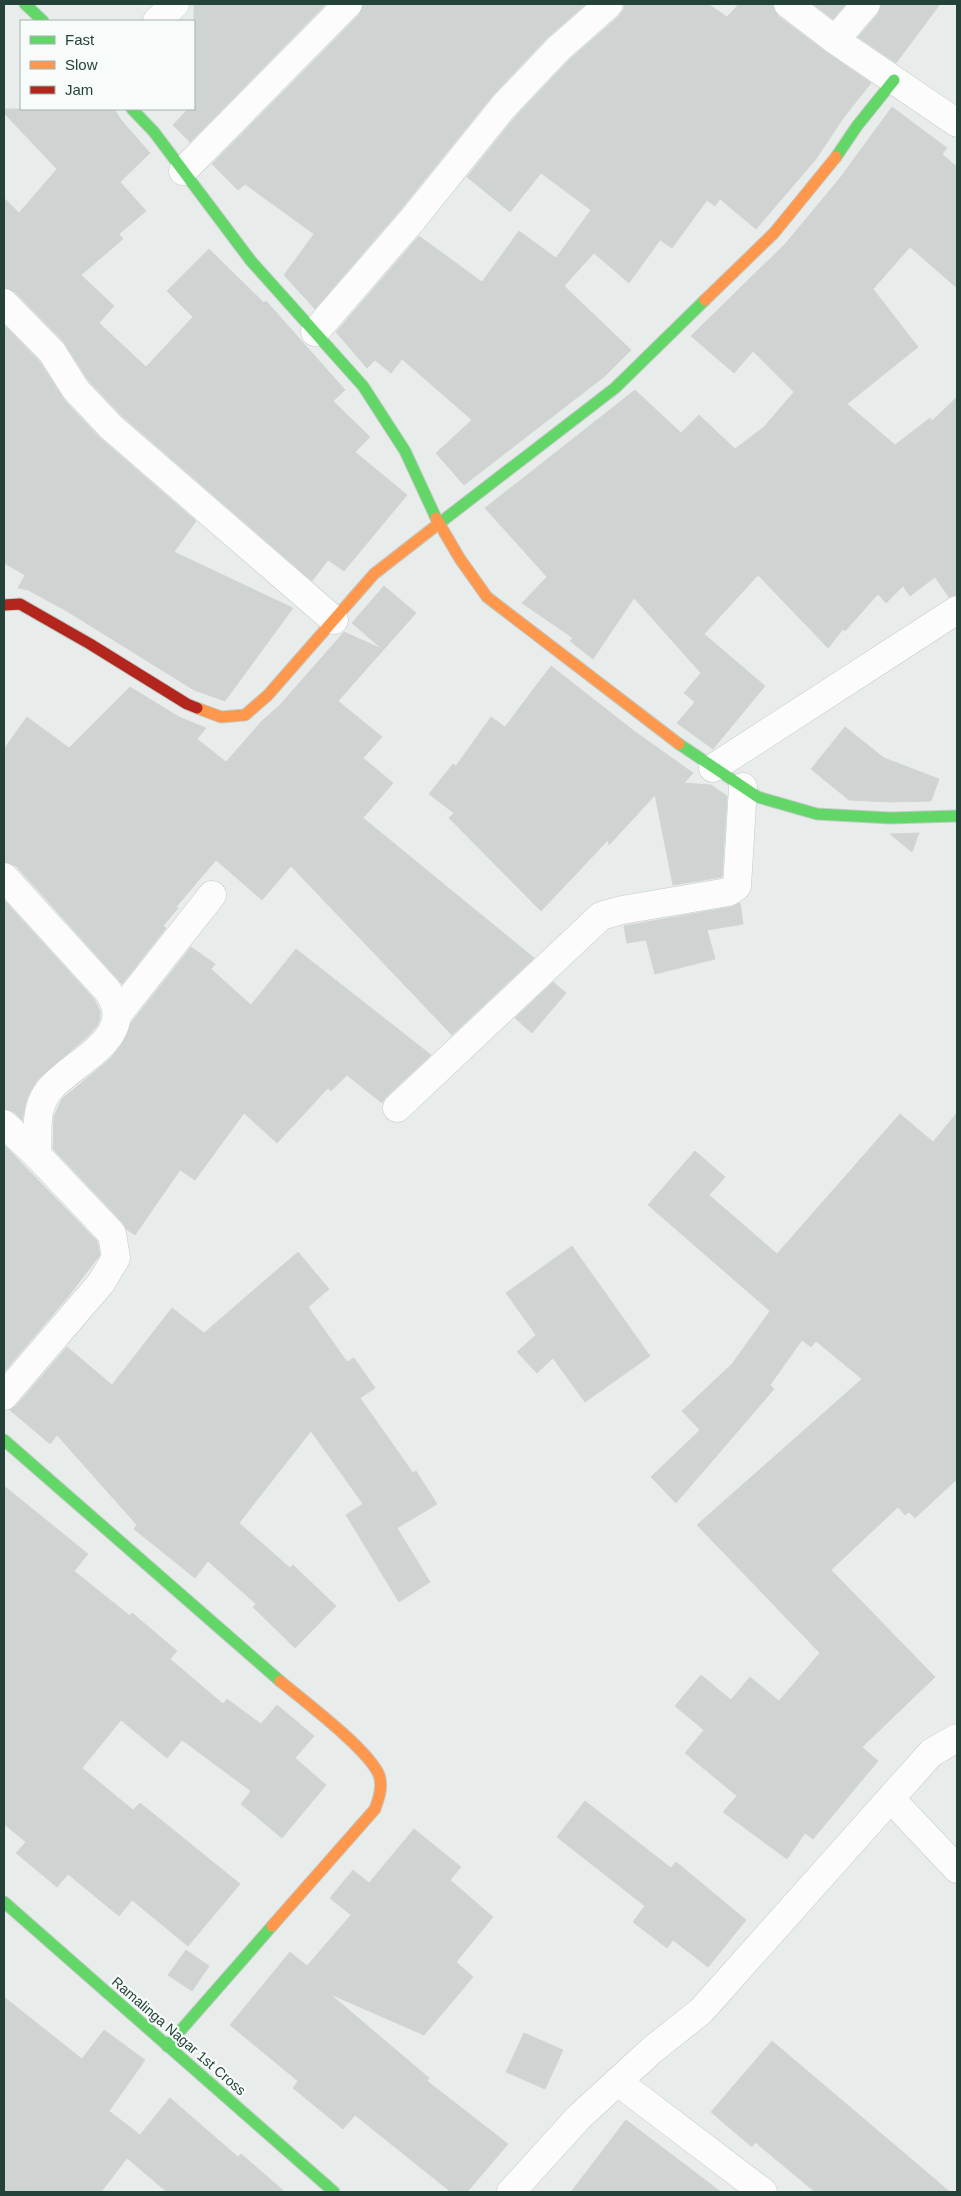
<svg xmlns="http://www.w3.org/2000/svg" width="961" height="2196" viewBox="0 0 961 2196" font-family="Arial,sans-serif">
<style>
.building{fill:#cfd4d2;stroke:#d1d6d4}
.lines{fill:none;stroke-linecap:round;stroke-linejoin:round}
.street-casing{stroke:#c5cac8;stroke-width:29}
.fast-casing{stroke:#c3cbc8;stroke-width:13}
.slow-casing{stroke:#c3cbc8;stroke-width:13}
.jam-casing{stroke:#c3cbc8;stroke-width:13}
.street{stroke:#fcfcfc;stroke-width:28}
.fast{stroke:#63d668;stroke-width:11}
.slow{stroke:#ff974d;stroke-width:11}
.jam{stroke:#b3261e;stroke-width:11}
.labels{text-anchor:middle;dominant-baseline:central;stroke-width:4.5;stroke-linejoin:round;paint-order:stroke}
.street-label{font-size:14px;fill:#24423a;stroke:#f7fbf9}
</style>
<rect width="100%" height="100%" fill="#e8edeb"/>
<g class="building">
<path d="M194 4H326L190 142 173 125 188 109H194Z"/>
<path d="M363 4H586L547 38 493 95 401 209 315 309 284 275 314 234 245 184 238 190 212 164 359 15Z"/>
<path d="M624 4H708L727 17 739 4H773L774 10 778 16 826 52 871 83 844 117 816 159 756 229 720 199 715 206 707 200 672 248 660 240 629 283 594 253 564 286 631 350 605 376 464 485 436 453 472 420 402 359 391 373 375 360 367 368 336 332 419 236 482 282 519 231 556 258 591 210 541 173 510 212 467 177 516 116 569 60 619 16 624 9Z"/>
<path d="M813 4H846L833 19Z"/>
<path d="M881 4H940L896 63 858 37 878 14Z"/>
<path d="M892 107 947 148 942 154 957 167V288L910 247 873 289 918 347 847 404 895 445 930 418 932 421 957 397V595L949 597 935 577 910 596 903 586 886 603 878 594 845 631 843 629 828 648 758 575 704 634 765 686 713 749 677 723 695 702 684 693 701 673 634 598 593 659 570 641 573 638 522 603 547 577 485 508 635 390 681 433 699 415 735 449 764 427 794 392 753 351 734 373 691 336 786 243 840 178Z"/>
<path d="M4 109H114L121 120 150 153 120 182 146 211 119 234 123 239 81 275 114 306 99 323 146 367 193 317 167 291 209 249 264 303 266 301 345 390 333 401 370 437 355 452 407 495 344 571 328 560 312 581 122 416 88 380 63 341 15 292 4 288V198L19 213 57 169 4 113Z"/>
<path d="M4 325 40 362 65 401 100 438 196 521 174 552 293 608 225 701 194 690 65 610 28 590 18 588 25 575 4 563Z"/>
<path d="M384 586 416 613 338 701 382 737 363 758 393 783 363 818 534 958 452 1035 291 866 262 900 216 860 176 907 178 908 163 926 166 928 122 984 16 866 4 862V749L27 717 69 748 130 687 179 717 206 728 197 739 226 762 262 721 280 705 344 632 382 649 352 623Z"/>
<path d="M551 666 634 731 693 773 684 783 711 785 727 796 722 877 673 885 655 795 609 845 608 840 541 911 449 818 454 813 429 794 453 764 456 766 491 717 505 727Z"/>
<path d="M845 727 884 758 939 779 931 801 890 802 849 800 811 769Z"/>
<path d="M919 833 912 852 890 834Z"/>
<path d="M4 900 94 999 100 1011V1018L97 1026 89 1035 37 1080 27 1098 22 1120 14 1112 4 1109Z"/>
<path d="M740 903 743 924 707 930 715 959 655 974 646 940 627 943 624 926 731 907Z"/>
<path d="M191 947 215 964 211 969 251 1005 296 949 431 1055 386 1097 382 1103 347 1075 331 1091 328 1088 277 1143 244 1113 195 1180 180 1170 135 1235 126 1229 123 1223 53 1149 54 1116 62 1099 111 1058 122 1044 131 1023Z"/>
<path d="M553 982 566 993 532 1033 515 1018Z"/>
<path d="M957 1113V1479L915 1518 909 1512 905 1515 898 1507 831 1570 935 1677 862 1747 878 1761 813 1839 805 1833 787 1859 723 1812 737 1796 685 1753 704 1730 675 1706 701 1675 731 1700 750 1677 779 1701 820 1653 697 1525 862 1379 816 1341 811 1347 802 1340 770 1385 774 1389 676 1503 651 1477 700 1430 682 1411 732 1364 770 1311 648 1205 695 1151 725 1177 709 1195 777 1254 900 1114 933 1142Z"/>
<path d="M4 1145 97 1241 100 1255 67 1298 4 1372Z"/>
<path d="M572 1246 650 1356 585 1402 553 1358 537 1373 517 1352 536 1335 506 1293Z"/>
<path d="M298 1252 329 1289 308 1307 347 1362 354 1358 375 1388 360 1398 413 1473 416 1471 437 1504 397 1528 430 1582 399 1602 346 1515 363 1504 311 1431 239 1523 290 1568 293 1565 336 1606 295 1648 253 1607 256 1604 208 1561 195 1578 134 1529 137 1525 57 1435 50 1444 10 1410 16 1406 67 1347 112 1385 172 1308 204 1333Z"/>
<path d="M4 1486 88 1554 74 1571 130 1616 132 1613 177 1651 170 1659 223 1704 227 1699 261 1724 277 1705 314 1736 295 1758 326 1785 282 1838 241 1804 251 1791 182 1740 167 1758 121 1720 82 1768 133 1810 140 1803 240 1884 188 1946 132 1900 119 1916 68 1874 57 1887 16 1853 26 1842 4 1824Z"/>
<path d="M585 1801 671 1868 676 1862 746 1920 708 1967 673 1940 667 1948 633 1922 645 1906 557 1837Z"/>
<path d="M414 1829 461 1867 450 1880 493 1917 456 1962 473 1977 424 2035 330 1994 429 2078 427 2081 508 2144 467 2192H451L355 2115 343 2129 293 2088 298 2081 230 2025 290 1952 307 1966 351 1915 330 1898 353 1870 369 1883Z"/>
<path d="M186 1950 209 1966 192 1991 168 1975Z"/>
<path d="M4 1997 82 2059 104 2030 145 2060 109 2111 140 2135 170 2098 238 2157 241 2154 285 2192H167L127 2158 101 2192H4Z"/>
<path d="M524 2033 563 2050 545 2089 506 2072Z"/>
<path d="M772 2041 950 2192H815L755 2142 752 2147 711 2112Z"/>
<path d="M626 2120 721 2192H571Z"/>
</g>
<g class="lines">
<g class="street-casing">
<g id="street">
<path d="M788 4 835 40 957 123"/>
<path d="M157 21 175 4"/>
<path d="M835 40 866 4"/>
<path d="M183 171 348 4"/>
<path d="M4 303 52 352 76 390 111 427 334 620"/>
<path d="M315 332 413 219 504 106 558 49 609 4"/>
<path d="M713 768 957 610"/>
<path d="M4 877 107 990C141 1037 74 1060 50 1089 33 1109 39 1132 37 1155"/>
<path d="M118 1014 212 895"/>
<path d="M397 1108 601 916 622 910 728 892 737 886 743 787"/>
<path d="M4 1124 37 1155 112 1234 116 1258 101 1283 4 1396"/>
<path d="M891 1799 957 1869"/>
<path d="M618 2082 763 2192"/>
<path d="M511 2192 579 2117 652 2050 701 2011 931 1753 957 1738"/>
</g>
</g>
<g class="fast-casing">
<g id="fast">
<path d="M25 4 43 21"/>
<path d="M132 109 154 132 251 261 363 386 405 451 436 518"/>
<path d="M836 157 857 126 894 80"/>
<path d="M437 525 615 388 705 300"/>
<path d="M679 744 758 797 817 814 890 818 957 816"/>
<path d="M4 1440 280 1681"/>
<path d="M4 1902 334 2192"/>
<path d="M167 2046 272 1926"/>
</g>
</g>
<g class="slow-casing">
<g id="slow">
<path d="M705 300 774 233 836 157"/>
<path d="M436 518 460 559 487 597 679 744"/>
<path d="M197 708 221 717 245 715 268 695 374 574 437 525"/>
<path d="M272 1926 375 1809C379 1798 383 1786 379 1775 369 1750 303 1700 280 1681"/>
</g>
</g>
<g class="jam-casing">
<path id="jam" d="M4 605 20 604 90 644 187 704 197 708"/>
</g>
<use href="#street" class="street"/>
<use href="#fast" class="fast"/>
<use href="#slow" class="slow"/>
<use href="#jam" class="jam"/>
</g>
<g class="labels">
<g class="street-label">
<text transform="translate(179 2036) rotate(41)">Ramalinga Nagar 1st Cross</text>
</g>
</g>
<rect width="961" height="2196" fill="none" stroke="#24423a" stroke-width="10"/>
<rect x="20" y="20" width="175" height="90" fill="#f7fbf9" stroke="#a3b1ad"/>
<rect x="30" y="36" width="25" height="8" fill="#63d668" stroke="#a3b1ad"/>
<text x="65" y="45" font-size="15" fill="#24423a">Fast</text>
<rect x="30" y="61" width="25" height="8" fill="#ff974d" stroke="#a3b1ad"/>
<text x="65" y="70" font-size="15" fill="#24423a">Slow</text>
<rect x="30" y="86" width="25" height="8" fill="#b3261e" stroke="#a3b1ad"/>
<text x="65" y="95" font-size="15" fill="#24423a">Jam</text>
</svg>
